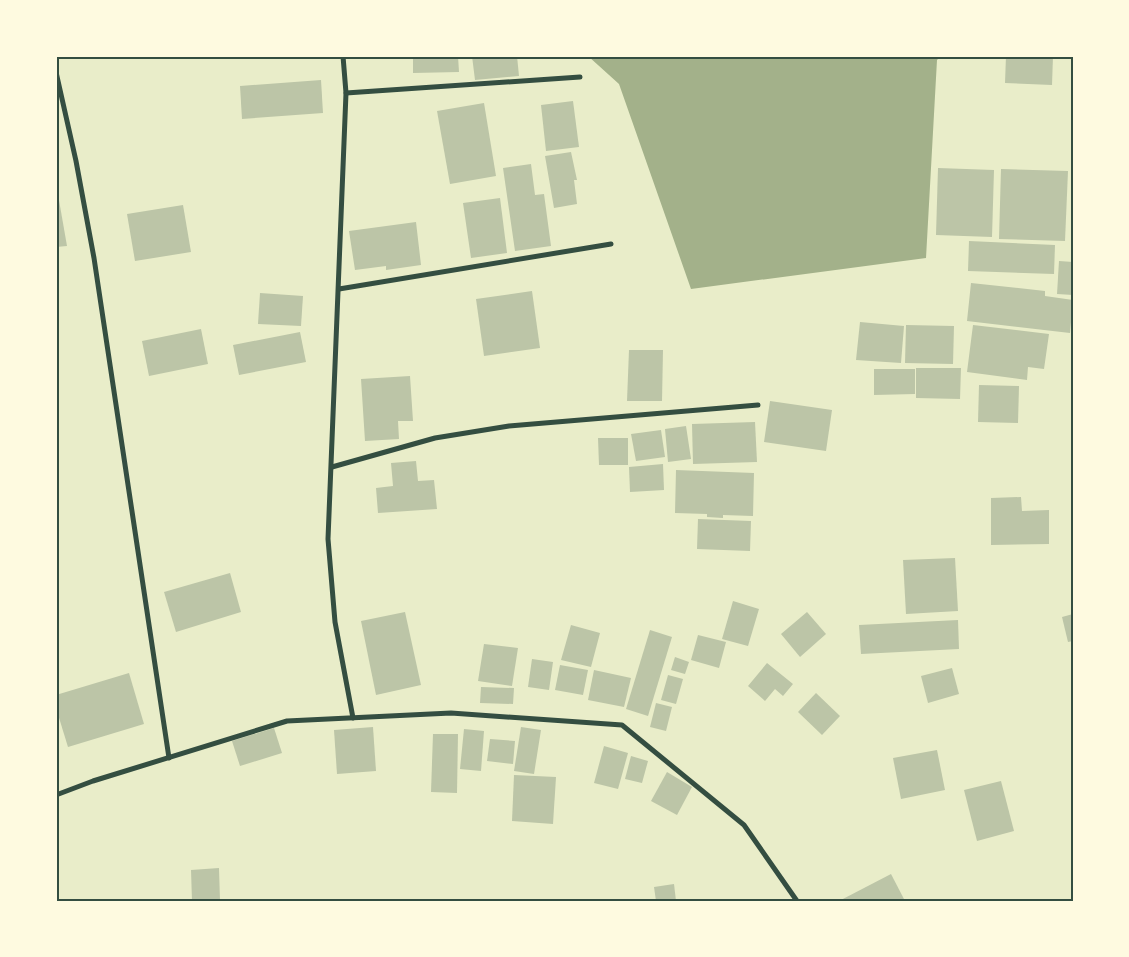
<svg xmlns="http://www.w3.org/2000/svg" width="1129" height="957" viewBox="0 0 1129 957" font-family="'IBM Plex Serif',serif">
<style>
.water{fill:#a3b18a}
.building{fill:#bcc5a7}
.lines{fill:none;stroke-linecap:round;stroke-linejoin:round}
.minor{stroke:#344e41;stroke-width:5}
.neatline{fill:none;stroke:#344e41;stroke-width:2}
</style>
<rect width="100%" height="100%" fill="#e9edc9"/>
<path class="water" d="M588 56H941L937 60 926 258 691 289 619 84Z"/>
<g class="building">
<path d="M413 56H458L459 72 413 73Z"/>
<path d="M472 56H517L519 76 475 80Z"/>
<path d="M1006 56H1053L1052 85 1005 83Z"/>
<path d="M321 80 323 113 242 119 240 86Z"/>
<path d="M573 101 579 147 546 151 541 105Z"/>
<path d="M484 103 496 176 450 184 437 111Z"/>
<path d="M571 152 577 180H574L577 204 554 208 545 156Z"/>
<path d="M531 164 535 195 544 194 551 246 515 251 503 168Z"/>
<path d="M938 168 994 170 992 237 936 235Z"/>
<path d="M1001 169 1068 171 1065 241 999 239Z"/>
<path d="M56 183 67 246 56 247Z"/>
<path d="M500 198 507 253 471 258 463 203Z"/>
<path d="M183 205 191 252 135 261 127 214Z"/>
<path d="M416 222 421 265 386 270V266L355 270 349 231Z"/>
<path d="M969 241 1055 245 1054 274 968 271Z"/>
<path d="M1059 261 1073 262V295L1057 294Z"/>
<path d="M971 283 1045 291V296L1073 300 1070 333 967 321Z"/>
<path d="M532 291 540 348 484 356 476 299Z"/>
<path d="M260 293 303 296 301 326 258 324Z"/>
<path d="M860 322 904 326 901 363 856 360Z"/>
<path d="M906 325 954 326 953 364 905 363Z"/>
<path d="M973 325 1049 334 1044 369 1028 367 1027 380 967 372Z"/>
<path d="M201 329 208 364 149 376 142 341Z"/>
<path d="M300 332 306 362 239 375 233 345Z"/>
<path d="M629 350H663L662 401H627Z"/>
<path d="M916 368H961L960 399 916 398Z"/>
<path d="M874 369H915V394L874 395Z"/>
<path d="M410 376 413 421H398L399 439 365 441 361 379Z"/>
<path d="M979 385 1019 386 1018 423 978 422Z"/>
<path d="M770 401 832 410 826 451 764 442Z"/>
<path d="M755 422 757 462 693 464 692 424Z"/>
<path d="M686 426 691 459 668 462 665 429Z"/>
<path d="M661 430 665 457 636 461 631 434Z"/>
<path d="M598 438H628V465H599Z"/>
<path d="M416 461 418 481 434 480 437 509 378 513 376 488 393 486 391 463Z"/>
<path d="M663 464 664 490 630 492 629 467Z"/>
<path d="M676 470 754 473 753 516 723 515V518L707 517V514L675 513Z"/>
<path d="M1021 497 1022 511 1049 510V544L991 545V498Z"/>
<path d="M698 519 751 521 750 551 697 549Z"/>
<path d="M955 558 958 611 906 614 903 560Z"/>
<path d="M230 573 241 612 176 632 164 592Z"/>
<path d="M733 601 759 609 748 646 722 639Z"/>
<path d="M405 612 421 685 376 695 361 621Z"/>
<path d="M807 612 826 634 800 657 781 634Z"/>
<path d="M1073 614V641L1068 642 1062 617Z"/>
<path d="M958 620 959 649 861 654 859 625Z"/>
<path d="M571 625 600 633 591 667 561 660Z"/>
<path d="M650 630 672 637 648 716 626 709Z"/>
<path d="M698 635 726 642 719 668 691 660Z"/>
<path d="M484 644 518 648 512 686 478 681Z"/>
<path d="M675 657 689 662 685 674 671 670Z"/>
<path d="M532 659 553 662 549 690 528 687Z"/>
<path d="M767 663 793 684 783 696 775 689 765 701 748 686Z"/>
<path d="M560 665 588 670 583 695 555 690Z"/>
<path d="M952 668 959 694 928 703 921 676Z"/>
<path d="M594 670 631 678 624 707 588 700Z"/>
<path d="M129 673 144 724 68 747 56 708V695Z"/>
<path d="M668 675 683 679 676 704 661 700Z"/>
<path d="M481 687 514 688 513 704 480 703Z"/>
<path d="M816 693 840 716 822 735 798 712Z"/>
<path d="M656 703 672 707 666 731 650 727Z"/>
<path d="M373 727 376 771 337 774 334 730Z"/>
<path d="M521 727 541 730 534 774 514 771Z"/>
<path d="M274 728 282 753 240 766 232 741Z"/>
<path d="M464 729 484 731 481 771 460 769Z"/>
<path d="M433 734H458L457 793 431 792Z"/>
<path d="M490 739 515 741 513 764 487 761Z"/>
<path d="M604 746 628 753 618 789 594 783Z"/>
<path d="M937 750 945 790 901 799 893 758Z"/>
<path d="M631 756 648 761 642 783 625 779Z"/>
<path d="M667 772 692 787 677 815 651 801Z"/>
<path d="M514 775 556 777 553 824 512 821Z"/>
<path d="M1001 781 1014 831 977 841 964 790Z"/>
<path d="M219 868 220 901H192L191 870Z"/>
<path d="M891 874 905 901H839Z"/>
<path d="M674 884 676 901H656L654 887Z"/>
</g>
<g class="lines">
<g class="minor">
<path d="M343 56 346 93 328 539 335 622 353 718"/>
<path d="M56 72 76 161 94 258 169 758"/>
<path d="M346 93 580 77"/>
<path d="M339 289 611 244"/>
<path d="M332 467 435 438 509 426 758 405"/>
<path d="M56 795 93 781 287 721 451 713 622 725 744 825 797 901"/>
</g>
</g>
<rect width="1129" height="957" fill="none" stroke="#fefae0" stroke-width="115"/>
<rect x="58" y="58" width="1014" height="842" class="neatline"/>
</svg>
